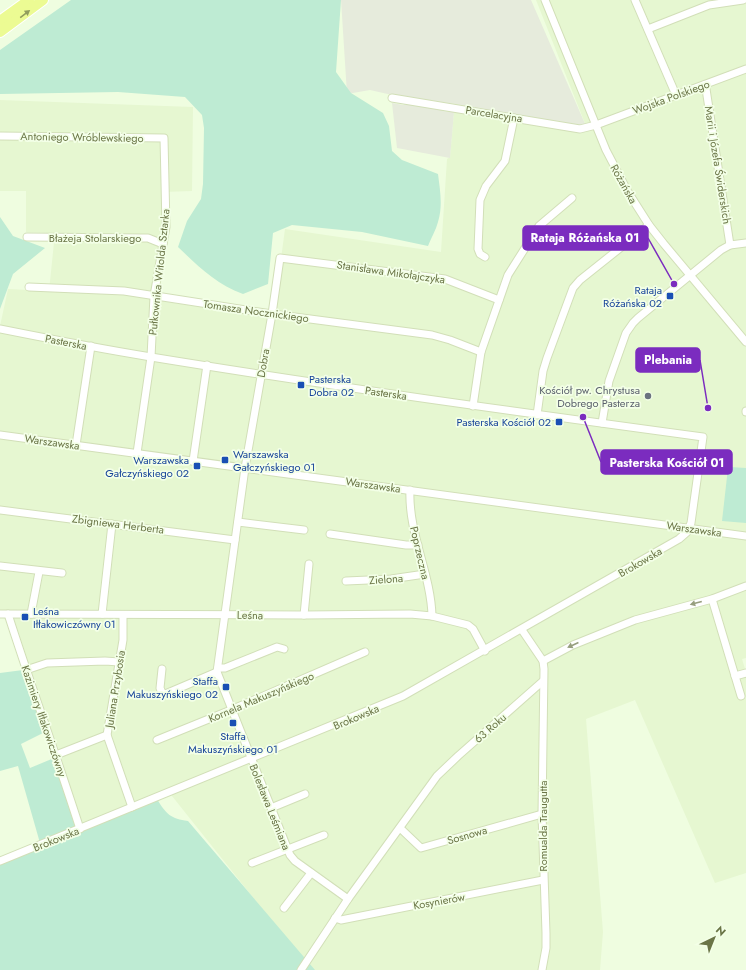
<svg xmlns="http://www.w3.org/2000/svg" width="746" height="970" viewBox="0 0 746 970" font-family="Jost,sans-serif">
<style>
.residential{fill:#e6f7d1}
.industrial{fill:#e6ebdc}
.green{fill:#beebd3}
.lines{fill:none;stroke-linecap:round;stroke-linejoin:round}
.minor-casing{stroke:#d2dfb8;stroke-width:9}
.highway-casing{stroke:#fff;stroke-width:12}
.minor{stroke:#fff;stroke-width:7}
.highway{stroke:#ecfb93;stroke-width:10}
.oneway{fill:#919d5d}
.oneway2{fill:#979e7e}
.transit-dot{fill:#1a4fb4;stroke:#f3ffe7;stroke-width:1.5}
.worship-dot{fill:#6b7280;stroke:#f3ffe7;stroke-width:1.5}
.labels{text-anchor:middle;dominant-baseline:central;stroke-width:3.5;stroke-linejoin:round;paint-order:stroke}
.street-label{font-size:11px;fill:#6a7546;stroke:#f3ffe7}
.transit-label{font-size:11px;fill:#164399;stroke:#f3ffe7;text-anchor:end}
.worship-label{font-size:11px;fill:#5b616d;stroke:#f3ffe7;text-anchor:end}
.leader{fill:none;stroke:#7b2cbf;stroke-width:1.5}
.callout-dot{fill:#7b2cbf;stroke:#f3ffe7;stroke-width:1.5}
.callout{fill:#7b2cbf;stroke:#7b2cbf;stroke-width:1.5}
.callout-label{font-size:12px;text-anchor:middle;font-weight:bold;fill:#fff}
</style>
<rect width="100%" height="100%" fill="#effde0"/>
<path class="residential" d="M536 0H746V658L742 659 746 672V873L715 883 635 700 586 719 603 932 600 970H311L168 791 80 826 9 615H0V326L8 289 49 291 55 233 26 232V191H0V100L193 107 192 191 163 192V227L162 240 149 299 273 318 285 229 441 252 447 159 450 157 454 112 456 104 511 115 586 126Z"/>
<g class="industrial">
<path d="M341 0H531L586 126 511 115 456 104 392 95 370 90 347 94Z"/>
<path d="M392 103 403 105 409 104 442 109V111L454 112 450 158 397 148Z"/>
</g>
<g class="green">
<path d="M71 0H341L336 72 351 93 383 113 389 126 392 151 402 160 438 174C440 190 443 206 438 222 436 230 431 238 428 246L362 232 292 225 273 233 268 284 243 294C216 284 199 267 178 247L187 221 201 199 203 184 204 128 202 115 185 97 118 92 0 94V50Z"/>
<path d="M0 217 13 236 45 248 13 274 0 309Z"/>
<path d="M730 467 746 468V523L722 521 728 468Z"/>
<path d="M23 670 45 732 21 744 30 768 54 758 77 828 157 799C166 814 171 819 188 821L315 970H0V858L40 843 18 766 0 771V673Z"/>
</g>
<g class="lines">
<g class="minor-casing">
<g id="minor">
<path d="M545 0 606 150 628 192 649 225 664 244 746 342"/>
<path d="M635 0 676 95"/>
<path d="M648 29 709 5 743 0"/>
<path d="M704 85 706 89 730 245"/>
<path d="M392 98 580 129 596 125 746 69"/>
<path d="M0 136 164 138 166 227 154 296 151 357 137 453"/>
<path d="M27 237 141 238H148L163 244"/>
<path d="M485 257 480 254 478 249 480 200 486 186 505 161 514 118"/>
<path d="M29 287 124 291 272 314 432 335 450 340 481 352"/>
<path d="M0 329C50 339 101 349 151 357 335 387 519 412 703 437L691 523 687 532 679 539 403 696 0 861"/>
<path d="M473 406 481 352 508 275 539 226 572 198"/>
<path d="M746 411V412"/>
<path d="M537 415 543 371 547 358 573 288 580 280 649 225"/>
<path d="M602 423 609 381 626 333 633 323 638 318 721 250 730 245 746 243"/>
<path d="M0 435 746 536"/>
<path d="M76 445 91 346"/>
<path d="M193 461 207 365"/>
<path d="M410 490C408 533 431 574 432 616"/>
<path d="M0 510 235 540"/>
<path d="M238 522 304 530"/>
<path d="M330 534 406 545H418"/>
<path d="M0 566 62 573"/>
<path d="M346 581 391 579 425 574"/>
<path d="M712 599 741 696"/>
<path d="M0 614 304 615 410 614 432 616 468 625 473 629 485 651"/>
<path d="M8 614C31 686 57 757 80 829"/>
<path d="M31 614 39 572"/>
<path d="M102 614 112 524"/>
<path d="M123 615V640L107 735 132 807"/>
<path d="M304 615 309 564"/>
<path d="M522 630 543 661 544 669 542 814 546 933V948L542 970"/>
<path d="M543 661 573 645 635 620 712 599 746 586"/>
<path d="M218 668H225L277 647 284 649"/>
<path d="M162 669 160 688 163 695 217 672"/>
<path d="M26 670 47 663 105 661 119 662"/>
<path d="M735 676 746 673"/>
<path d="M157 740 231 710 365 652"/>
<path d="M56 755 107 735"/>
<path d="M271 808 305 794"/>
<path d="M400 828 421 848 542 814"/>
<path d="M252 863 324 835"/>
<path d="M348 899 295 861 290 855 217 672 245 468 272 314 280 258 445 279 499 300"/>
<path d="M284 908 311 873"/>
<path d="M335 918 341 920 543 880"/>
<path d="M301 970 348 899 437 776 458 756 543 681"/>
</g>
</g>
<g class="highway-casing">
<g id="highway">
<path d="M0 21 29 0"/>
<path d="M0 32 43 0"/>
</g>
</g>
<use href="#minor" class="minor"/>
<use href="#highway" class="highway"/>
</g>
<defs><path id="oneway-solid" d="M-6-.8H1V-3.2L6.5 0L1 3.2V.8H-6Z"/></defs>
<use class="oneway" href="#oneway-solid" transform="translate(25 14) rotate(-37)"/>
<g class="oneway2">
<use href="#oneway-solid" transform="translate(696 603) rotate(165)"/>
<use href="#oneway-solid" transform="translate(573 645) rotate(155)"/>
</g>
<g class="transit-dot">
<rect x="666" y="292" width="8" height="8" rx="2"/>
<rect x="297" y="381" width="8" height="8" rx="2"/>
<rect x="555" y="418" width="8" height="8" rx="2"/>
<rect x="221" y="456" width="8" height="8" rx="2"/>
<rect x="193" y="462" width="8" height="8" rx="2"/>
<rect x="21" y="613" width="8" height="8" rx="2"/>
<rect x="222" y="683" width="8" height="8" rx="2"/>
<rect x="229" y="719" width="8" height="8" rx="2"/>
</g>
<circle class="worship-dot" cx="648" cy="396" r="4"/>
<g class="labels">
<g class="street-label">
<text transform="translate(671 97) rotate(-20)">Wojska Polskiego</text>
<text transform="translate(494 114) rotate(9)">Parcelacyjna</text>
<text transform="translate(82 137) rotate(1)">Antoniego Wróblewskiego</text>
<text transform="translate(718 165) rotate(81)">Marii i Józefa Świderskich</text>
<text transform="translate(624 184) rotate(61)">Różańska</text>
<text x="95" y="238">Błażeja Stolarskiego</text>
<text transform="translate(159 272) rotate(-84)">Pułkownika Witolda Sztarka</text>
<text transform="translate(391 272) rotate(8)">Stanisława Mikołajczyka</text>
<text transform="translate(256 311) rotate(8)">Tomasza Nocznickiego</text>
<text transform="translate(66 342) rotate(11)">Pasterska</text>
<text transform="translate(263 363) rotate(-80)">Dobra</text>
<text transform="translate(386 393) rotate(8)">Pasterska</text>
<text transform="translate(52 442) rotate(8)">Warszawska</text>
<text transform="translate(373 485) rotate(8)">Warszawska</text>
<text transform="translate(118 524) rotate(7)">Zbigniewa Herberta</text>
<text transform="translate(694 529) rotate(8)">Warszawska</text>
<text transform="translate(420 553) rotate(77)">Poprzeczna</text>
<text transform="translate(640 562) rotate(-30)">Brokowska</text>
<text transform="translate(386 579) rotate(-4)">Zielona</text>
<text transform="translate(250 615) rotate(1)">Leśna</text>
<text transform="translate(115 689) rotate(-81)">Juliana Przybosia</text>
<text transform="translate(261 697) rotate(-23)">Kornela Makuszyńskiego</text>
<text transform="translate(356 717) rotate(-23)">Brokowska</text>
<text transform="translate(44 721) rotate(71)">Kazimiery Iłłakowiczówny</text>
<text transform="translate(490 728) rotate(-41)">63 Roku</text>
<text transform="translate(270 807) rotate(68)">Bolesława Leśmiana</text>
<text transform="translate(543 826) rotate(-90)">Romualda Traugutta</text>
<text transform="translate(467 835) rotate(-16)">Sosnowa</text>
<text transform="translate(56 839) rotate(-22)">Brokowska</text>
<text transform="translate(439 901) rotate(-10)">Kosynierów</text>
</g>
<g class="transit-label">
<text x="662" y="290">Rataja<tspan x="662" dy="13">Różańska 02</tspan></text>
<text x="309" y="379" text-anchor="start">Pasterska<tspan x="309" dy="13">Dobra 02</tspan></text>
<text x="551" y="422">Pasterska Kościół 02</text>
<text x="233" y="454" text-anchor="start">Warszawska<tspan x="233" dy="13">Gałczyńskiego 01</tspan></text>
<text x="189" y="460">Warszawska<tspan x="189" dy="13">Gałczyńskiego 02</tspan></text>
<text x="33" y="611" text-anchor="start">Leśna<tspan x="33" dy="13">Iłłakowiczówny 01</tspan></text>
<text x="218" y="681">Staffa<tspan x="218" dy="13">Makuszyńskiego 02</tspan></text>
<text x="233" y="736" text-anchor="middle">Staffa<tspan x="233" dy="13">Makuszyńskiego 01</tspan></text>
</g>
<g class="worship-label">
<text x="640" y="390">Kościół pw. Chrystusa<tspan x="640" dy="13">Dobrego Pasterza</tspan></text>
</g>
</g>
<path class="leader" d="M674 284L648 238M708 408L700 360M583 417L601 462"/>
<g class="callout-dot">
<circle cx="674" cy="284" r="4"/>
<circle cx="708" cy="408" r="4"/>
<circle cx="583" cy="417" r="4"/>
</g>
<g class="callout">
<rect x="523" y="226" width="125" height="24" rx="4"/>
<rect x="636" y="348" width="64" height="24" rx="4"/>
<rect x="601" y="450" width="131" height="24" rx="4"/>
</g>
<g class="callout-label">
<text x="585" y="242">Rataja Różańska 01</text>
<text x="668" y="364">Plebania</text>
<text x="667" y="467">Pasterska Kościół 01</text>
</g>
<g transform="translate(714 938) rotate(43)" stroke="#f3ffe7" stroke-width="3" paint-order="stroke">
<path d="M0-3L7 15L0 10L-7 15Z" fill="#6a7546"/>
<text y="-6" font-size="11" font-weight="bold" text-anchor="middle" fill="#6a7546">N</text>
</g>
</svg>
